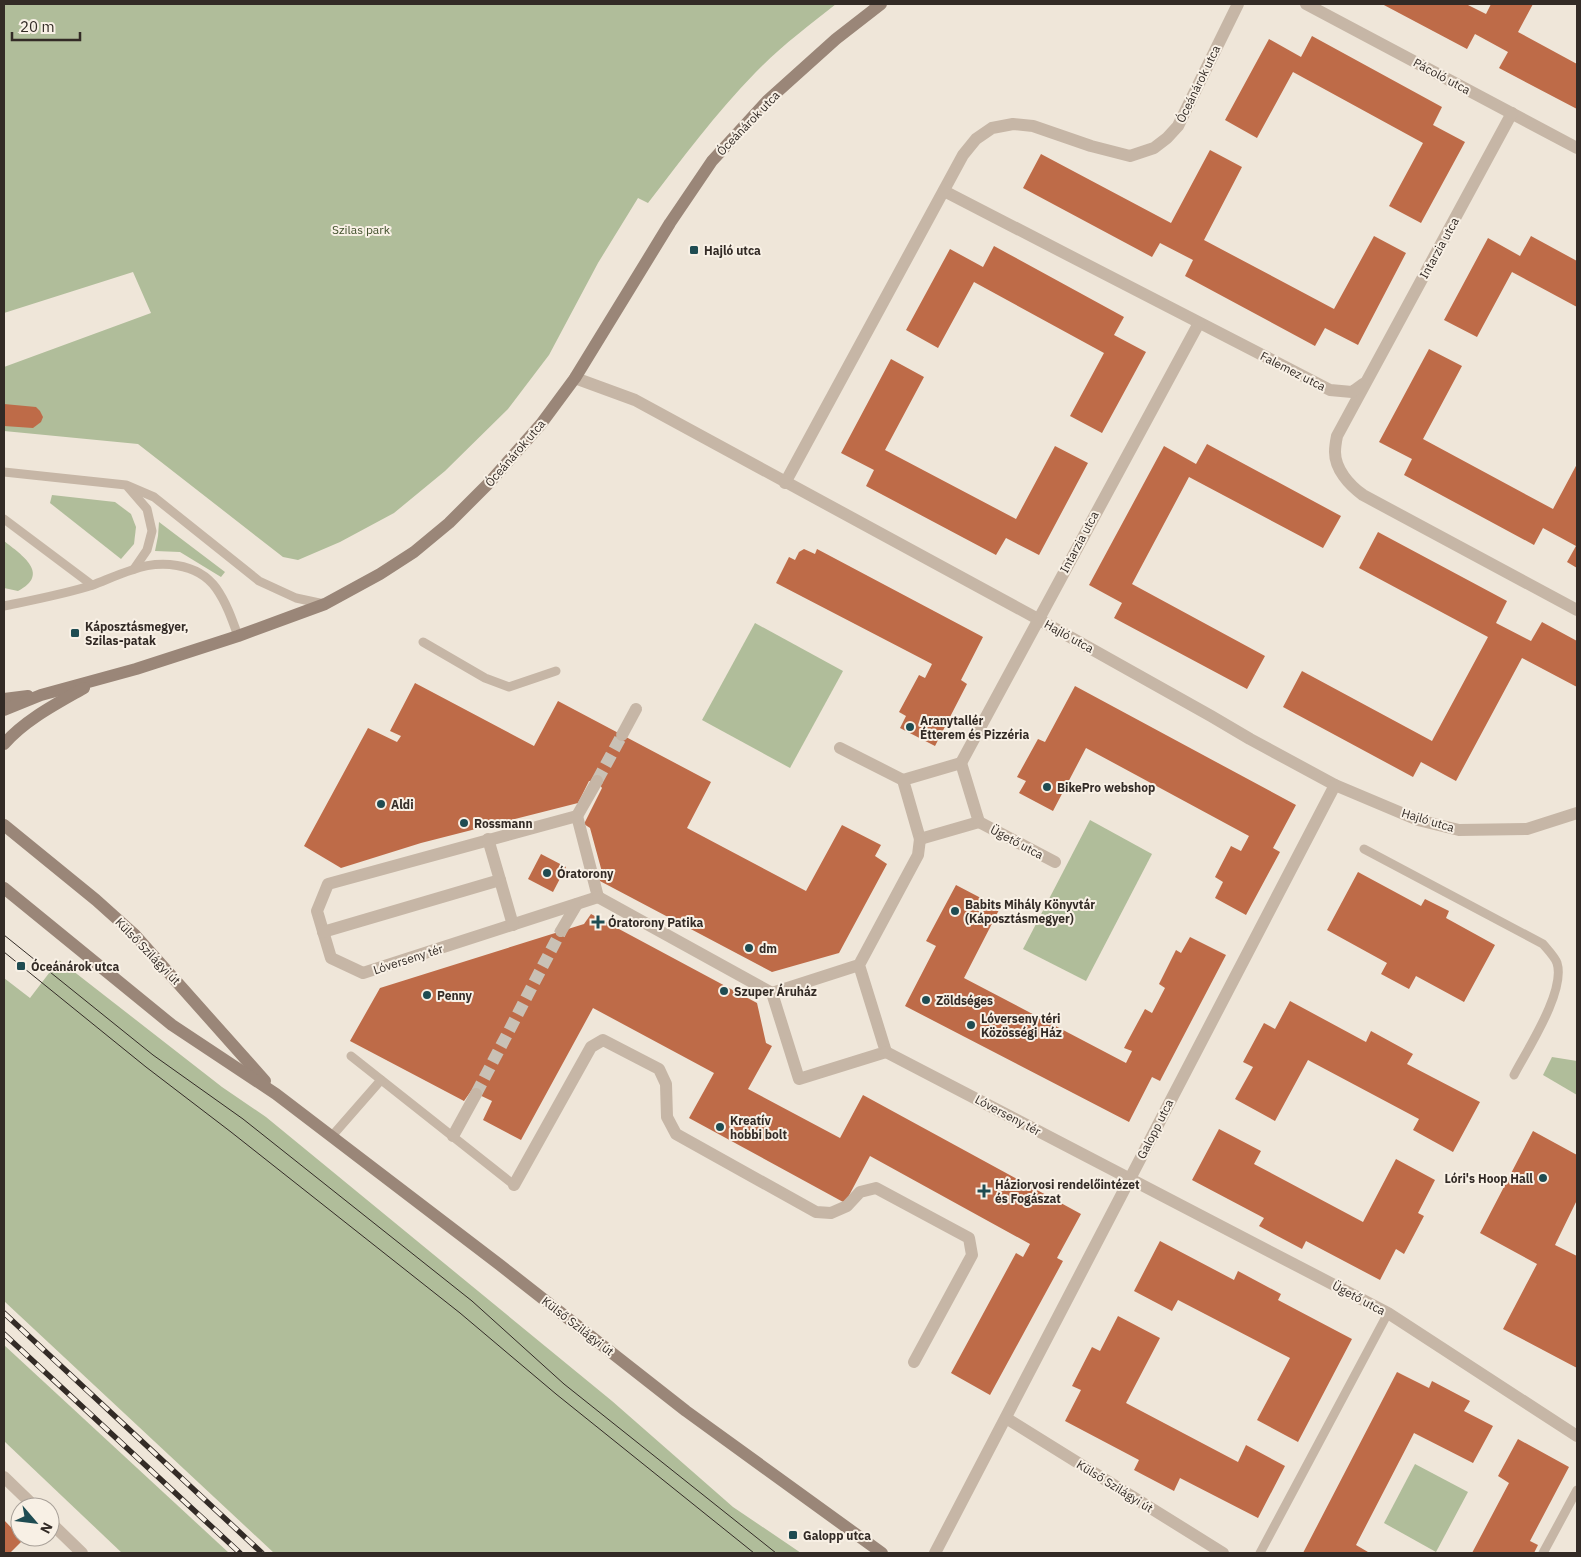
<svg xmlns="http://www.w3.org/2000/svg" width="1581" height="1557" viewBox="0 0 1581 1557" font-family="'IBM Plex Sans',sans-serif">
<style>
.green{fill:#b0bd9a}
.building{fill:#be6b48}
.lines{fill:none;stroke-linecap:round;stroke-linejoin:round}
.street-tunnel{stroke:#c9c1b5;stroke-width:12;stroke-dasharray:12 6;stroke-linecap:butt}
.lane{stroke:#c6b6a6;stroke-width:9}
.street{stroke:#c6b6a6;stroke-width:12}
.secondary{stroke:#9a8678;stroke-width:12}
.tram{stroke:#332b26;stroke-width:1}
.rail-casing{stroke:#332b26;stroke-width:5.5}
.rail{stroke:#f8f0e5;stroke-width:4;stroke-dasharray:11;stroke-linecap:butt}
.poi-dot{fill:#1f4c52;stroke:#f8f0e5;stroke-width:2}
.labels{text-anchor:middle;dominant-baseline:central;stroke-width:4;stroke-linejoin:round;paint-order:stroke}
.street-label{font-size:12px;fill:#332b26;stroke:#f8f0e5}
.park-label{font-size:12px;fill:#41502c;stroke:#f8f0e5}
.poi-label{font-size:12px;font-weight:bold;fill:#332b26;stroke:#f8f0e5;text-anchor:start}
</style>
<rect width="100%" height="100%" fill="#efe6d9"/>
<g class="green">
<path d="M4 4H836C808 26 779 48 755 73 716 113 682 159 648 203L638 198 598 263 549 355 508 409 445 471 394 513 340 542 298 560 283 557 138 444 4 431V367L151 313 133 272 4 313Z"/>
<path d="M52 495 115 502 131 514 136 527 134 544 121 559 50 503Z"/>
<path d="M159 522 225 572 221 577 180 552 155 551 158 536Z"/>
<path d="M4 541C22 555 51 574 18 591L4 588Z"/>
<path d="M755 623 843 671 790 768 702 720Z"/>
<path d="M1090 820 1152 854 1086 981 1023 949Z"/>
<path d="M59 960 222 1087 266 1117 612 1401 733 1507 801 1553H274L4 1301V978L30 998Z"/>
<path d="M1552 1057 1577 1061V1095L1543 1075Z"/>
<path d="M4 1345 229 1553H122L4 1441Z"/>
<path d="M1415 1464 1468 1492 1436 1552 1384 1523Z"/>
</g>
<g class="building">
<path d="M1382 4H1466L1486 14 1491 4H1533L1518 32 1577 64V109L1499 68 1508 52 1475 34 1467 49Z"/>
<path d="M1312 36 1442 107 1433 125 1465 142 1421 223 1389 206 1423 143 1293 72 1257 138 1225 120 1269 39 1301 57Z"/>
<path d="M1210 150 1242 167 1204 240 1334 309 1374 236 1406 253 1358 345 1325 328 1315 346 1185 276 1193 260 1160 243 1152 257 1023 188 1041 154 1171 223Z"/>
<path d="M1531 236 1577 261V307L1512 272 1477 337 1444 320 1488 238 1520 256Z"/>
<path d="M994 246 1124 317 1114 335 1146 352 1102 433 1070 416 1104 353 974 282 938 348 906 330 950 249 983 267Z"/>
<path d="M1429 349 1462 366 1423 439 1553 509 1577 464V568L1567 562 1576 546 1543 528 1534 545 1404 475 1412 459 1379 442Z"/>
<path d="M891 359 924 377 885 450 1016 519 1055 446 1088 463 1039 555 1006 538 996 555 866 486 874 470 841 453Z"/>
<path d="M4 404 36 407 40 411 43 417 41 422 33 428 4 426Z"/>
<path d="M1207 444 1341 516 1323 548 1189 477 1132 584 1265 656 1247 689 1114 618 1122 603 1089 585 1164 446 1196 464Z"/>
<path d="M1378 532 1507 601 1496 623 1531 641 1542 622 1577 641V687L1522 658 1456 781 1421 762 1413 777 1283 707 1302 671 1432 741 1488 637 1359 568Z"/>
<path d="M804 549 815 554 817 549 983 637 961 680 967 684 935 746 900 728 906 716 899 712 919 675 925 678 932 664 776 583 789 557 795 560 799 552Z"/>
<path d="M415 683 534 746 558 701 711 782 687 828 806 891 842 825 881 845 875 856 887 864 839 953 772 972 598 880 602 872 590 828 584 824 602 788 597 781H589L578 803 421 843 341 868 304 846 368 728 397 742 401 736 390 731Z"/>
<path d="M1075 686 1296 805 1273 848 1280 852 1246 915 1215 898 1223 882 1215 877 1231 846 1241 851 1249 836 1086 748 1053 811 1019 793 1026 781 1017 777 1038 739 1045 742Z"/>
<path d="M541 854 566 867 553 892 528 879Z"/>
<path d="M1358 872 1421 906 1425 899 1449 911 1446 918 1495 945 1464 1002 1416 976 1409 989 1381 974 1387 963 1327 930Z"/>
<path d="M956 885 1000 908 964 978 1126 1063 1132 1051 1124 1048 1145 1009 1152 1013 1165 988 1159 984 1176 950 1181 953 1190 937 1226 955 1160 1081 1152 1077 1129 1122 905 1006 936 946 926 941Z"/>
<path d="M591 914 757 1003 766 1043 772 1046 748 1089 840 1138 863 1095 1081 1214 1057 1258 1063 1261 990 1395 951 1373 1016 1253 1023 1257 1030 1244 870 1156 845 1203 689 1118 714 1073 593 1008 521 1140 483 1120 492 1101 471 1091 464 1101 350 1041 380 988 584 924Z"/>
<path d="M1290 1001 1366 1042 1371 1031 1413 1054 1407 1064 1480 1102 1453 1152 1413 1130 1419 1119 1308 1060 1275 1121 1235 1099 1253 1067 1243 1062 1264 1023 1275 1029Z"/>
<path d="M1219 1129 1261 1151 1254 1164 1363 1222 1396 1159 1435 1180 1418 1213 1424 1216 1404 1254 1396 1249 1380 1280 1306 1241 1302 1249 1259 1226 1264 1218 1192 1180Z"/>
<path d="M1533 1131 1577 1155V1200L1555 1245 1577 1256V1368L1503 1329 1537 1264 1480 1233Z"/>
<path d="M1160 1241 1234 1280 1238 1271 1281 1294 1278 1300 1352 1339 1298 1442 1257 1420 1290 1358 1178 1300 1172 1311 1134 1291Z"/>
<path d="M1118 1316 1160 1338 1126 1403 1238 1462 1246 1445 1285 1466 1258 1518 1180 1478 1174 1491 1134 1470 1139 1460 1065 1421 1081 1390 1072 1386 1092 1347 1100 1351Z"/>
<path d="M1397 1372 1429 1388 1432 1381 1470 1401 1464 1411 1493 1426 1473 1463 1414 1433 1356 1545 1368 1552 1367 1553H1303Z"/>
<path d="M1518 1439 1569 1467 1530 1541 1538 1545 1534 1553H1472L1509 1483 1498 1476Z"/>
<path d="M4 1520 23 1540 10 1553H4Z"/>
</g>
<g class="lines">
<g class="street-tunnel">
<path d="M597 781 622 735"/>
<path d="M476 1094 561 931"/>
</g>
<g class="lane">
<path d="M4 472 126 485 154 497 259 581 296 598 324 604"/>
<path d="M128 487 147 509 152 531 147 550 134 569"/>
<path d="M4 519 92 585"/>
<path d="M4 606C33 600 65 594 93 585 106 580 119 574 132 570 159 560 197 562 216 588 226 602 232 619 238 636"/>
<path d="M423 642 485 678 509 687 556 671"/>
<path d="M1364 849 1543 944C1547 949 1555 957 1557 963 1566 991 1527 1050 1514 1075"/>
<path d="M351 1056 514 1185"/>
<path d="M332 1136 381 1080"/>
<path d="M1260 1553 1388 1313"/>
<path d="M1543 1553 1577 1490"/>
</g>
<g class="street">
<path d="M1306 4 1577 148"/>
<path d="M1512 113 1337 436C1336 441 1335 447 1335 452 1335 469 1349 485 1363 495L1577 610"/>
<path d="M944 191 1330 390 1352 392 1363 384"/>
<path d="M575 378 635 400 1038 619 1211 716 1250 739 1335 785 1418 820 1459 830 1527 829 1577 813"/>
<path d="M785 483 963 155 976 139 992 128 1013 124 1033 126 1091 146 1130 156 1154 148 1167 138 1178 126 1238 4"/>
<path d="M622 735 636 709"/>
<path d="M840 748 903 780"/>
<path d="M961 763 1199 323"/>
<path d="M961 763 979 822 920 839 903 780Z"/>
<path d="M577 816 598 897 363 973 331 958 317 911 328 884Z"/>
<path d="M577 816 597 781"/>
<path d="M979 822 1055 862"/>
<path d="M500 880 513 925"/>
<path d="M598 897 772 993"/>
<path d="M561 931 577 904"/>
<path d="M323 932 500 880 488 839"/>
<path d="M859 965 886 1052 799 1079 772 993 859 965 918 855 920 839"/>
<path d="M886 1052 1388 1313 1577 1436"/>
<path d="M453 1136 476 1094"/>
<path d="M514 1185 591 1047 603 1040 659 1069 666 1084 667 1117 676 1134 816 1212 831 1213 847 1206 860 1192 876 1188 969 1238 972 1255 914 1362"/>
<path d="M1006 1418 1223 1553"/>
<path d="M4 1477 35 1507"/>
<path d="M50 1522 82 1553"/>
<path d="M935 1553 1335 785"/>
</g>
<g class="secondary">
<path d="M4 699 28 696"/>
<path d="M4 710 41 695 136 669 238 636 325 604 380 574 414 552 449 523 489 483 541 424 575 378 670 223 712 161 767 101 836 39 881 4"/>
<path d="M4 744C25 720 56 704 84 688"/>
<path d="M4 825 96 900 135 935 265 1081"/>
<path d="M4 888 172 1025 276 1094 500 1265 686 1411 882 1553"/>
</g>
<g class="tram">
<path d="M4 935 153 1055 243 1119 472 1301 564 1384 776 1553"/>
<path d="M4 952 146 1067 231 1132 460 1313 556 1394 754 1553"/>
</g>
<g class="rail-casing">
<g id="rail">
<path d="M4 1313 262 1553"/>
<path d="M4 1334 240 1553"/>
</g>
</g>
<use href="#rail" class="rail"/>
</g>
<g class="poi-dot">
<rect x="689" y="245" width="10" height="10" rx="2.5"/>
<rect x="70" y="628" width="10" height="10" rx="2.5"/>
<circle cx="910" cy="727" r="5"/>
<circle cx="1047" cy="787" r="5"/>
<circle cx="381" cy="804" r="5"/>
<circle cx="464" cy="823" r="5"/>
<circle cx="547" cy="873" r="5"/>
<circle cx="955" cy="911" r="5"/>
<path d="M595.5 914.5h5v5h5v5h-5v5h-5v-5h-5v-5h5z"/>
<circle cx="749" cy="948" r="5"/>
<rect x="16" y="961" width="10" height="10" rx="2.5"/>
<circle cx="724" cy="991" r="5"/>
<circle cx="427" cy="995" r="5"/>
<circle cx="926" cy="1000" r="5"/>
<circle cx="971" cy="1025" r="5"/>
<circle cx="720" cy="1127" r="5"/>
<circle cx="1543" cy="1178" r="5"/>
<path d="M981.5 1183.5h5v5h5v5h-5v5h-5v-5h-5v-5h5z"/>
<rect x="788" y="1530" width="10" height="10" rx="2.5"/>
</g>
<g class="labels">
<g class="street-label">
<text transform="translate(1442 76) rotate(28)">Pácoló utca</text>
<text transform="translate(1198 84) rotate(-64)">Óceánárok utca</text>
<text transform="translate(748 123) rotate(-46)">Óceánárok utca</text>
<text transform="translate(1439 248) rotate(-61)">Intarzia utca</text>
<text transform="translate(1293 371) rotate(27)">Falemez utca</text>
<text transform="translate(515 453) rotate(-49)">Óceánárok utca</text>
<text transform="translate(1079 542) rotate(-62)">Intarzia utca</text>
<text transform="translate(1069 636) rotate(29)">Hajló utca</text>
<text transform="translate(1428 820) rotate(17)">Hajló utca</text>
<text transform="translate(1017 842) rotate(28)">Ügető utca</text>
<text transform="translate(148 951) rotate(46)">Külső Szilágyi út</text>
<text transform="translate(408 959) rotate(-18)">Lóverseny tér</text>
<text transform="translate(1008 1115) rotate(28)">Lóverseny tér</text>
<text transform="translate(1155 1129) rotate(-63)">Galopp utca</text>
<text transform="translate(1359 1298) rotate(28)">Ügető utca</text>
<text transform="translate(578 1326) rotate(38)">Külső Szilágyi út</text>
<text transform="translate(1115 1486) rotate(32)">Külső Szilágyi út</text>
</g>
<g class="park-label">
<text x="361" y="229">Szilas park</text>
</g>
<g class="poi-label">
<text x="704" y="250">Hajló utca</text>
<text x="85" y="626">Káposztásmegyer,<tspan x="85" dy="14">Szilas-patak</tspan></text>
<text x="920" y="720">Aranytallér<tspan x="920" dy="14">Étterem és Pizzéria</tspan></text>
<text x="1057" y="787">BikePro webshop</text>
<text x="391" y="804">Aldi</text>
<text x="474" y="823">Rossmann</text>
<text x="557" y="873">Óratorony</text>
<text x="965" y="904">Babits Mihály Könyvtár<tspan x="965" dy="14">(Káposztásmegyer)</tspan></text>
<text x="608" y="922">Óratorony Patika</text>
<text x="759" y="948">dm</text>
<text x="31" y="966">Óceánárok utca</text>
<text x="734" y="991">Szuper Áruház</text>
<text x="437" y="995">Penny</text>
<text x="936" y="1000">Zöldséges</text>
<text x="981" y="1018">Lóverseny téri<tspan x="981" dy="14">Közösségi Ház</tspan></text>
<text x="730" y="1120">Kreatív<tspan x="730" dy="14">hobbi bolt</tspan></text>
<text x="1533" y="1178" text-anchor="end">Lóri's Hoop Hall</text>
<text x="995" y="1184">Háziorvosi rendelőintézet<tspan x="995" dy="14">és Fogászat</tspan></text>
<text x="803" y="1535">Galopp utca</text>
</g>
</g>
<rect width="1581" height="1557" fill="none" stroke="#332b26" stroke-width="10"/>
<g transform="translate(35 1522) rotate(118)"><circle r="24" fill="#f8f0e5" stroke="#a9a199"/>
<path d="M0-4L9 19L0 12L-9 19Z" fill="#1f4c52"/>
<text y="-8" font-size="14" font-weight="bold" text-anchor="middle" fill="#332b26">N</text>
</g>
<path d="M12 32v8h68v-8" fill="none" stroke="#332b26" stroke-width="2.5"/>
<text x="20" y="32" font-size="15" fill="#332b26" stroke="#f8f0e5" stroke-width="4" paint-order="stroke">20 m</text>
</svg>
